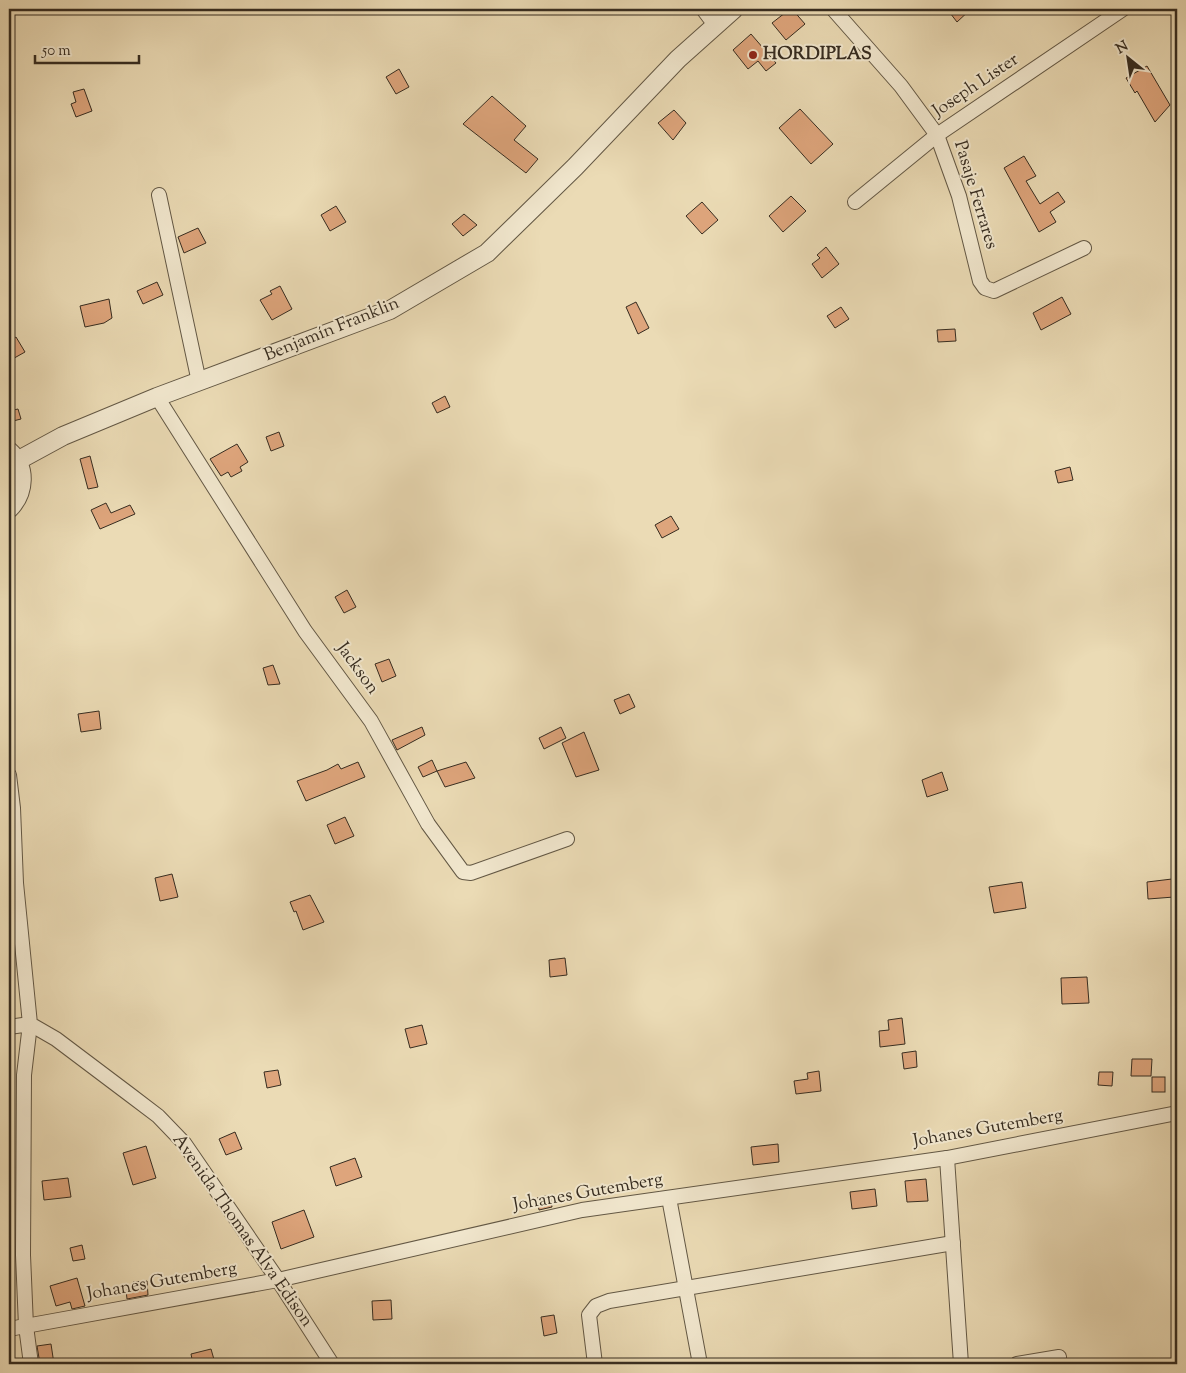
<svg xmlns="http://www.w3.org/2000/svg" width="1186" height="1373" viewBox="0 0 1186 1373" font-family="'Sorts Mill Goudy',serif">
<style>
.building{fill:#dea57c;stroke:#362c20}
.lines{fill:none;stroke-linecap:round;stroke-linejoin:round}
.minor-casing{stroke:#635845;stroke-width:16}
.tertiary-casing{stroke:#635845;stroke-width:20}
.minor{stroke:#f2e8cf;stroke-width:14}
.tertiary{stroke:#f2e8cf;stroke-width:18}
.poi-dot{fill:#8f2418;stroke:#f2e8cf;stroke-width:2}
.labels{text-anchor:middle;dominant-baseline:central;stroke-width:4;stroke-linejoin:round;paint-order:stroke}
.poi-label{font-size:18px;font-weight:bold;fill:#362c20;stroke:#f2e8cf;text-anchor:start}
.street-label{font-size:18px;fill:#362c20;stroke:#f2e8cf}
</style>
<rect width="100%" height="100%" fill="#ebdbb5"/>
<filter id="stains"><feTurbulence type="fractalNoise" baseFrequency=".004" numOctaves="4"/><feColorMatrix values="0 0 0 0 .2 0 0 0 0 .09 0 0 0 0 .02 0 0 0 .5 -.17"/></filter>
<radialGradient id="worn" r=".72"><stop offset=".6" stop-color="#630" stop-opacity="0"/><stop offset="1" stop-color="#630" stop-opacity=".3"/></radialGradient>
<g class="building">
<path d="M790 9H792L805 24 786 40 772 23Z"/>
<path d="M947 9H971L957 22Z"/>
<path d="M751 34 776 63 766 71 758 61 748 69 733 50Z"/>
<path d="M1147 66 1170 105 1155 122 1137 91 1135 93 1126 78Z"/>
<path d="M399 69 409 87 396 94 386 77Z"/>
<path d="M84 89 92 111 76 117 71 104 76 102 73 92Z"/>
<path d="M492 96 526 126 514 140 538 159 526 173 463 124Z"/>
<path d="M800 109 833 144 811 164 779 128Z"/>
<path d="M674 110 686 123 673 140 658 123Z"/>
<path d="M1024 156 1036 176 1026 181 1040 204 1058 192 1065 202 1050 212 1056 222 1039 232 1004 168Z"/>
<path d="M791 196 806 211 783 232 769 216Z"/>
<path d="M702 202 718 220 702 234 686 216Z"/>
<path d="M336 206 346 222 330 231 321 215Z"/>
<path d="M464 214 477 225 463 236 452 224Z"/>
<path d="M198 228 206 243 184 253 178 237Z"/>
<path d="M826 247 839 264 822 278 812 264 820 258 817 255Z"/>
<path d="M157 282 163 295 143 304 137 291Z"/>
<path d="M280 286 292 309 272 320 260 300 272 294 270 291Z"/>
<path d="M1062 297 1071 314 1041 330 1033 313Z"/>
<path d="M109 299 112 318 104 323 85 327 80 306Z"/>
<path d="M636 302 649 328 638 334 626 307Z"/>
<path d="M841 307 849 319 835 328 827 316Z"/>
<path d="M955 329 956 341 938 342 937 330Z"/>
<path d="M16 337 25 352 9 361V341Z"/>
<path d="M445 396 450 407 437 413 432 403Z"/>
<path d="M18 409 21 419 9 422V411Z"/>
<path d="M279 432 284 446 271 451 266 437Z"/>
<path d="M237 444 248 462 240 467 242 471 231 477 228 472 221 476 210 459Z"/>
<path d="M90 456 98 487 88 489 80 459Z"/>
<path d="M1070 467 1073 480 1058 483 1055 471Z"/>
<path d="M106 503 111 513 130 505 135 514 100 529 91 510Z"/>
<path d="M671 516 679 529 662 538 655 525Z"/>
<path d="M347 590 356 607 344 613 335 597Z"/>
<path d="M389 659 396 676 382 682 375 664Z"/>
<path d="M273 665 280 684 268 685 263 668Z"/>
<path d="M629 694 635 707 620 714 614 700Z"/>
<path d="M99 711 101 729 81 732 78 714Z"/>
<path d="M422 727 425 735 397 750 392 740Z"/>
<path d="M561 727 566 738 544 749 539 738Z"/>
<path d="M584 732 599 770 576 777 562 743Z"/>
<path d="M432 760 437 771 423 777 418 767Z"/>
<path d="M358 762 365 777 306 801 297 781 327 770 338 764 341 769Z"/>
<path d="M466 762 475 778 445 787 437 771Z"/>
<path d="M942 772 948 790 927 797 922 780Z"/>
<path d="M345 817 354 836 335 844 327 825Z"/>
<path d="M172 874 178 897 160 901 155 878Z"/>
<path d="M1172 879 1174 897 1148 899 1147 882Z"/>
<path d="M1022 882 1026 908 994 913 989 887Z"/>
<path d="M310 895 324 922 303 930 296 911 294 912 290 902Z"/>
<path d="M565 958 567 975 550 977 549 960Z"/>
<path d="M1087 977 1089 1003 1062 1004 1061 978Z"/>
<path d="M902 1018 905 1044 880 1047 879 1031 889 1030 888 1020Z"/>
<path d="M422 1025 427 1044 410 1048 405 1029Z"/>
<path d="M916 1051 917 1067 904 1069 902 1053Z"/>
<path d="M1132 1059H1152L1151 1076H1131Z"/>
<path d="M278 1070 281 1085 267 1088 264 1072Z"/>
<path d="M819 1071 821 1091 796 1094 794 1081 808 1079 807 1073Z"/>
<path d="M1099 1072H1113L1112 1086 1098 1085Z"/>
<rect x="1152" y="1077" width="13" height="15"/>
<path d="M235 1132 242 1149 226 1155 219 1139Z"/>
<path d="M778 1144 779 1162 753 1165 751 1147Z"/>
<path d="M146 1146 156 1178 133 1185 123 1153Z"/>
<path d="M355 1158 362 1177 336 1186 330 1167Z"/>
<path d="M68 1178 71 1197 44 1200 42 1181Z"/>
<path d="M926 1179 928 1201 907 1202 905 1181Z"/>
<path d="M875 1189 877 1206 852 1209 850 1192Z"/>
<path d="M550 1195 552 1207 539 1210 537 1198Z"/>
<path d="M304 1210 314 1237 281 1249 272 1222Z"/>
<path d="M82 1245 85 1259 73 1261 70 1248Z"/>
<path d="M77 1278 85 1306 72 1309 70 1302 56 1306 50 1286Z"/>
<path d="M147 1281 148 1295 127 1299 126 1290 134 1289 133 1282Z"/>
<path d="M391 1300 392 1319 373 1320 372 1301Z"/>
<path d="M554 1315 557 1333 544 1336 541 1317Z"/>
<path d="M51 1344 54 1364H40L37 1346Z"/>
<path d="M211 1349 215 1363 193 1364 191 1354Z"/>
</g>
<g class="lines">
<g class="minor-casing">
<g id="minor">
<path d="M703 9 715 25"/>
<path d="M833 9 901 86 937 135 959 196 980 281 985 288 994 291 1084 248"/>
<path d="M159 195 199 382"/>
<path d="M855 202 937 135 1123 9"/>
<path d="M157 397 305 631 371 721 428 824 463 872 471 873 567 839"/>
<path d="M9 775 13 808 16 883 30 1024 56 1039 129 1094 158 1116 184 1143 278 1280 332 1364"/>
<path d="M9 1027 30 1024 24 1075 23 1255 26 1326 31 1364"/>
<path d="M947 1158 961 1364"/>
<path d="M669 1198 700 1364"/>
<path d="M9 1329 278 1280 582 1210 947 1158 1177 1113"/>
<path d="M595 1364 589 1315 596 1306 609 1301 953 1243"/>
<path d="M1017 1364 1059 1357"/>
</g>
</g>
<g class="tertiary-casing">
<g id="tertiary">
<path d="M9 451C27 467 25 493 9 509"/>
<path d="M17 461 63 436 157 397 390 310 487 253 575 167 678 59 734 9"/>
</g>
</g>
<use href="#minor" class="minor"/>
<use href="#tertiary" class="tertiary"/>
</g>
<circle class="poi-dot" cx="753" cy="55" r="5"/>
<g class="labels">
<g class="poi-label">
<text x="763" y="55">HORDIPLAS</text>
</g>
<g class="street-label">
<text transform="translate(976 86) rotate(-34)">Joseph Lister</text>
<text transform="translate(975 195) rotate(73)">Pasaje Ferrares</text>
<text transform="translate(332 330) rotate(-22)">Benjamín Franklin</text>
<text transform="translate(357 669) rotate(54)">Jackson</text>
<text transform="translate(988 1129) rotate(-10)">Johanes Gutemberg</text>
<text transform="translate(588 1193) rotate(-10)">Johanes Gutemberg</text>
<text transform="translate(242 1231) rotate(55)">Avenida Thomas Alva Edison</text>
<text transform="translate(162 1282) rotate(-10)">Johanes Gutemberg</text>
</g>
</g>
<rect width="1186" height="1373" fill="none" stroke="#ebdbb5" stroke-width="30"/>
<rect x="10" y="10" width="1166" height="1353" fill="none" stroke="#362c20" stroke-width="2.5"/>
<rect x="15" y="15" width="1156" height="1343" fill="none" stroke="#362c20"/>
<g transform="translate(1128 58) rotate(330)" stroke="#f2e8cf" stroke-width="4" paint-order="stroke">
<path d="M0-4L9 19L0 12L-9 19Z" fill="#362c20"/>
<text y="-8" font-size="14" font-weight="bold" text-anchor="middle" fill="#362c20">N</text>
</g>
<path d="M35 55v8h104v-8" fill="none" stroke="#362c20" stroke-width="2.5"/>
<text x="42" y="55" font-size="15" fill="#362c20" stroke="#f2e8cf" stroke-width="4" paint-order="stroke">50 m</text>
<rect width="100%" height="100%" filter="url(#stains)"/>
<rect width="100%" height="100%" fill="url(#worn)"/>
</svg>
